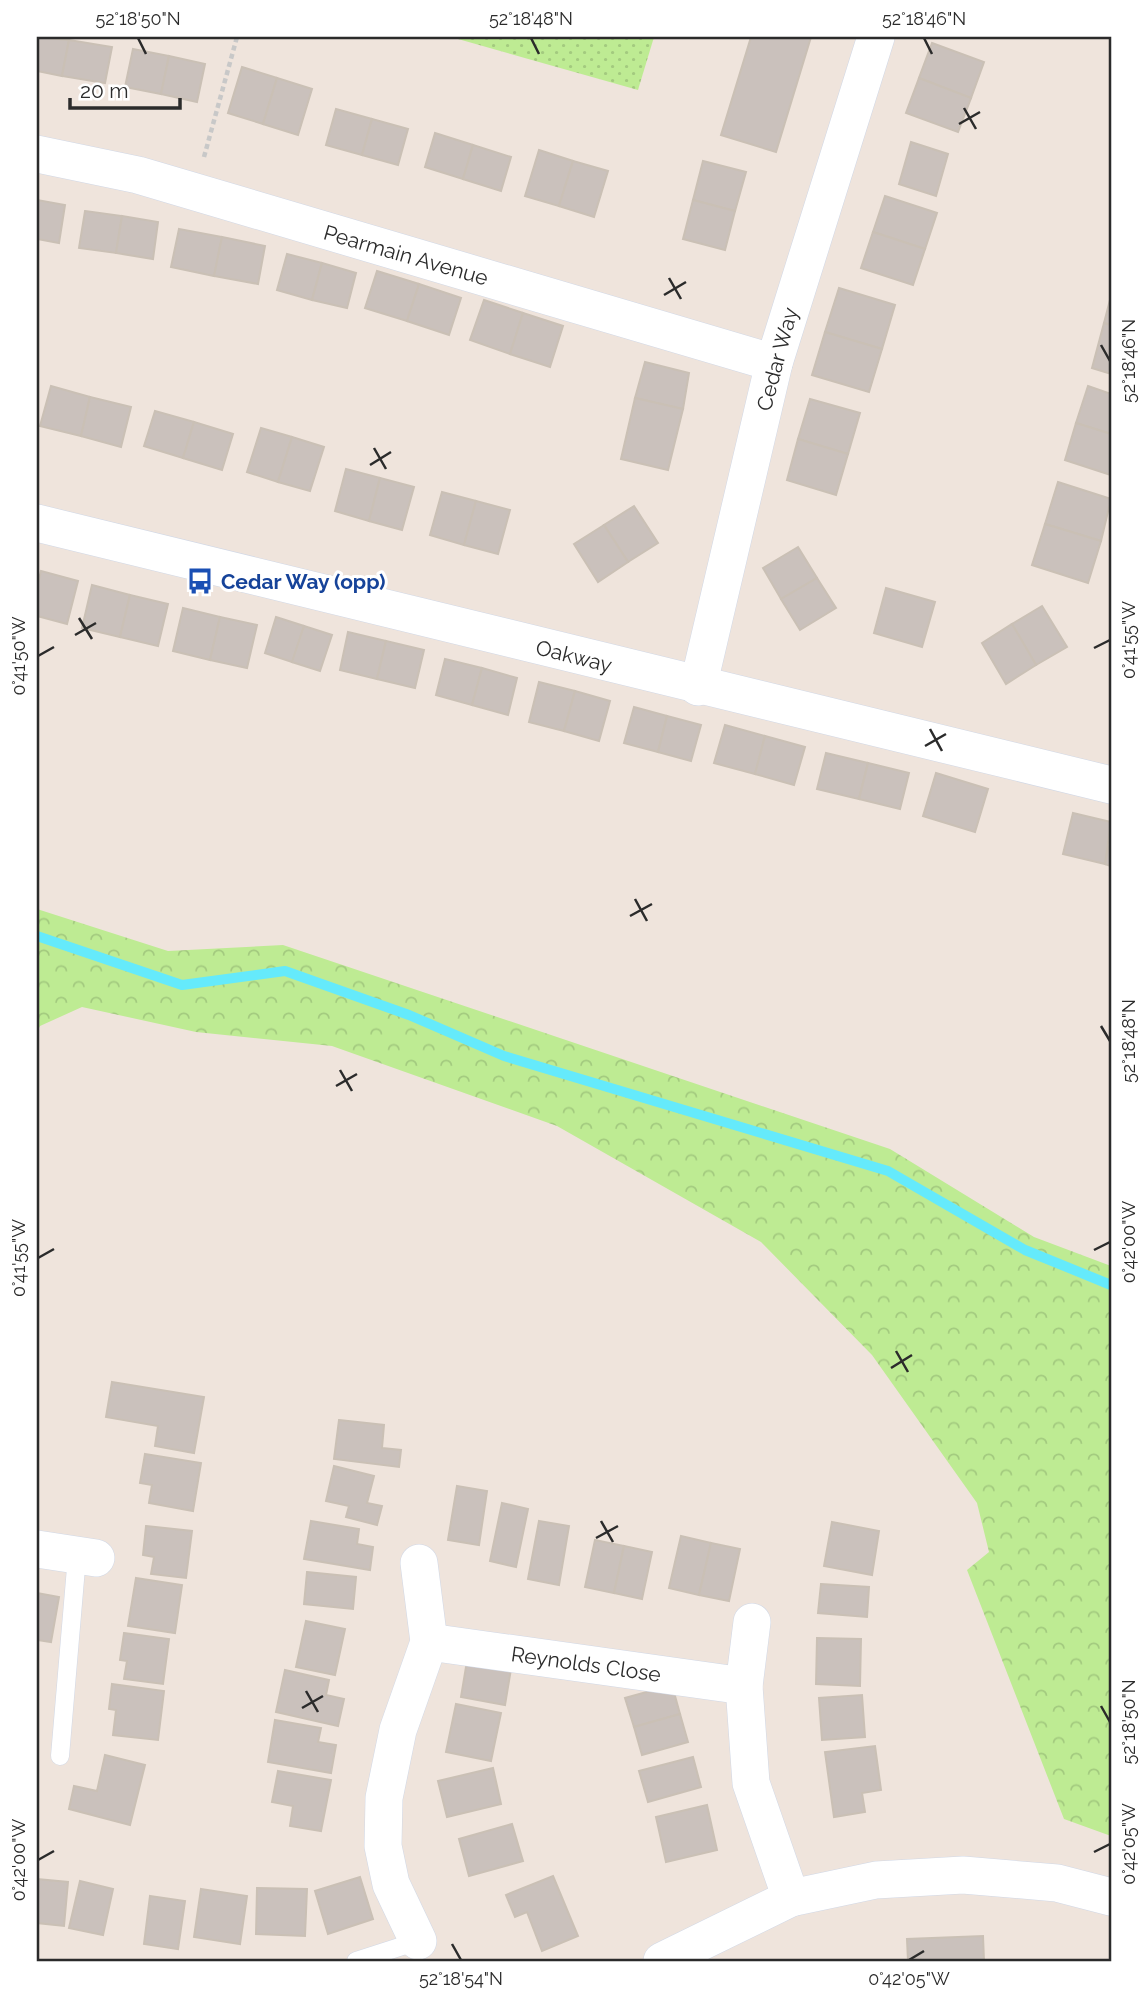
<svg xmlns="http://www.w3.org/2000/svg" width="1148" height="1998" viewBox="0 0 1148 1998" font-family="Raleway,sans-serif">
<style>
.grass{fill:url(#grass-dots)}
.forest{fill:url(#forest-crowns)}
.lines{fill:none;stroke-linecap:round;stroke-linejoin:round}
.stream{stroke:#65eafb;stroke-width:10}
.building{fill:#cac1bc;stroke:#cac0b5;stroke-width:2}
.service-casing{stroke:#d1d8e6;stroke-width:19}
.minor-casing{stroke:#d1d8e6;stroke-width:38}
.path{stroke:#c8c8c8;stroke-width:4.5;stroke-dasharray:5 3.5;stroke-linecap:butt}
.service{stroke:#fff;stroke-width:18}
.minor{stroke:#fff;stroke-width:37}
.ticks{fill:none;stroke:#2b2b2b;stroke-width:2.5}
.labels{text-anchor:middle;dominant-baseline:central;stroke-width:6;stroke-linejoin:round;paint-order:stroke}
.street-label{font-size:21px;fill:#2b2b2b;stroke:#fff}
.transit-label{font-size:21px;font-weight:bold;fill:#164399;stroke:#fff;text-anchor:start}
.neatline{fill:none;stroke:#2b2b2b;stroke-width:2.5}
.ticks-label{font-size:18px;text-anchor:middle;fill:#2b2b2b}
</style>
<defs>
<pattern id="grass-dots" width="8" height="8" patternUnits="userSpaceOnUse" patternTransform="scale(1.75)"><rect width="8" height="8" fill="#beeb93"/><path d="M2 2h.1M6 6h.1" fill="none" stroke="#a3ca7f" stroke-width="1.8" stroke-linecap="round"/></pattern>
<pattern id="forest-crowns" width="20" height="18" patternUnits="userSpaceOnUse" patternTransform="scale(1.75)"><rect width="20" height="18" fill="#beeb93"/><path d="M2 6a3 3 0 1 1 6 0M12 15a3 3 0 1 1 6 0" fill="none" stroke="#a3ca7f"/></pattern>
</defs>
<rect width="100%" height="100%" fill="#efe4dc"/>
<path class="grass" d="M451 37H654L638 90Z"/>
<path class="forest" d="M37 909 168 951 283 945 890 1149 1034 1237 1111 1266V1836L1064 1819 967 1570 989 1552 977 1503 872 1355 761 1242 557 1126 332 1046 196 1032 82 1007 40 1026 37 1032Z"/>
<g class="lines">
<path class="stream" d="M37 936 182 985 285 971 409 1015 504 1056 888 1171 1025 1250 1111 1285"/>
</g>
<g class="building">
<path d="M37 37 69 40 62 76 37 71Z"/>
<path d="M751 37H811L776 152 721 135Z"/>
<path d="M69 40 112 47 105 83 62 76Z"/>
<path d="M932 43 984 62 971 98 919 78Z"/>
<path d="M133 49 169 56 161 94 125 87Z"/>
<path d="M169 56 205 64 197 102 161 94Z"/>
<path d="M242 67 277 78 263 124 228 113Z"/>
<path d="M277 78 312 89 298 135 263 124Z"/>
<path d="M919 78 971 98 958 132 906 113Z"/>
<path d="M336 109 372 119 362 155 326 145Z"/>
<path d="M372 119 408 129 398 165 362 155Z"/>
<path d="M435 133 473 145 463 179 425 167Z"/>
<path d="M911 142 948 154 936 196 899 184Z"/>
<path d="M473 145 511 157 501 191 463 179Z"/>
<path d="M539 150 573 161 559 206 525 196Z"/>
<path d="M573 161 608 171 594 217 559 206Z"/>
<path d="M703 161 746 172 735 211 693 200Z"/>
<path d="M885 196 937 213 925 249 873 232Z"/>
<path d="M37 200 65 205 59 243 37 239Z"/>
<path d="M693 200 735 211 725 250 683 239Z"/>
<path d="M85 211 122 216 116 253 79 248Z"/>
<path d="M122 216 158 222 153 259 116 253Z"/>
<path d="M179 229 222 237 214 276 171 267Z"/>
<path d="M873 232 925 249 913 285 861 268Z"/>
<path d="M222 237 265 246 258 284 214 276Z"/>
<path d="M287 254 322 263 312 300 277 290Z"/>
<path d="M322 263 356 273 347 308 312 300Z"/>
<path d="M377 271 419 284 407 321 365 308Z"/>
<path d="M419 284 461 298 449 335 407 321Z"/>
<path d="M839 288 895 305 882 349 825 332Z"/>
<path d="M1111 296V325L1104 323Z"/>
<path d="M484 300 523 313 510 354 470 340Z"/>
<path d="M523 313 563 326 550 367 510 354Z"/>
<path d="M1104 323 1111 325V374L1092 368Z"/>
<path d="M825 332 882 349 869 392 812 375Z"/>
<path d="M645 362 689 373 683 409 635 398Z"/>
<path d="M51 386 90 397 81 436 40 426Z"/>
<path d="M1088 386 1111 394V434L1076 423Z"/>
<path d="M90 397 131 407 121 447 81 436Z"/>
<path d="M635 398 683 409 668 470 621 459Z"/>
<path d="M810 399 860 413 848 454 798 439Z"/>
<path d="M155 411 194 422 183 458 144 446Z"/>
<path d="M194 422 233 434 222 470 183 458Z"/>
<path d="M1076 423 1111 434V475L1065 460Z"/>
<path d="M261 428 292 437 278 482 247 472Z"/>
<path d="M292 437 324 447 310 491 278 482Z"/>
<path d="M798 439 848 454 836 495 787 480Z"/>
<path d="M346 469 380 478 369 521 335 511Z"/>
<path d="M380 478 414 487 402 530 369 521Z"/>
<path d="M1058 482 1111 499 1101 541 1045 524Z"/>
<path d="M442 492 476 501 464 545 430 535Z"/>
<path d="M476 501 510 510 498 554 464 545Z"/>
<path d="M634 506 658 543 628 562 604 525Z"/>
<path d="M1045 524 1101 541 1088 583 1032 565Z"/>
<path d="M604 525 628 562 598 582 574 544Z"/>
<path d="M798 547 817 578 781 599 763 568Z"/>
<path d="M41 571 78 581 67 624 37 616V587Z"/>
<path d="M817 578 836 608 800 630 781 599Z"/>
<path d="M92 585 130 595 120 637 82 628Z"/>
<path d="M886 588 935 602 922 647 874 633Z"/>
<path d="M130 595 168 604 158 646 120 637Z"/>
<path d="M1042 606 1067 647 1036 665 1012 624Z"/>
<path d="M183 608 220 617 210 660 173 651Z"/>
<path d="M220 617 257 625 247 668 210 660Z"/>
<path d="M276 617 304 626 292 662 265 653Z"/>
<path d="M1012 624 1036 665 1006 684 982 643Z"/>
<path d="M304 626 332 635 320 671 292 662Z"/>
<path d="M348 632 386 641 377 679 340 670Z"/>
<path d="M386 641 424 650 415 688 377 679Z"/>
<path d="M445 659 482 668 472 705 436 695Z"/>
<path d="M482 668 517 678 508 715 472 705Z"/>
<path d="M539 682 575 691 564 731 529 722Z"/>
<path d="M575 691 610 701 599 741 564 731Z"/>
<path d="M634 707 667 716 658 752 624 743Z"/>
<path d="M667 716 701 725 691 761 658 752Z"/>
<path d="M725 725 765 736 755 774 714 763Z"/>
<path d="M765 736 805 747 794 785 755 774Z"/>
<path d="M826 753 868 763 859 799 817 789Z"/>
<path d="M868 763 909 773 900 809 859 799Z"/>
<path d="M936 773 988 789 975 832 923 816Z"/>
<path d="M1073 813 1111 822 1105 864 1063 854Z"/>
<path d="M1111 837V866L1105 864Z"/>
<path d="M112 1382 204 1397 194 1453 155 1446 158 1426 106 1417Z"/>
<path d="M339 1420 384 1425 382 1448 401 1450 399 1467 334 1459Z"/>
<path d="M145 1454 201 1463 193 1511 149 1503 152 1485 140 1483Z"/>
<path d="M334 1466 374 1476 367 1503 382 1506 377 1525 346 1517 349 1506 326 1501Z"/>
<path d="M457 1486 487 1491 479 1545 448 1540Z"/>
<path d="M502 1503 528 1509 516 1567 490 1561Z"/>
<path d="M311 1521 359 1529 357 1544 373 1547 370 1570 304 1559Z"/>
<path d="M539 1521 569 1526 559 1585 528 1579Z"/>
<path d="M832 1522 879 1531 872 1575 824 1566Z"/>
<path d="M146 1526 192 1531 186 1578 151 1574 154 1557 143 1555Z"/>
<path d="M681 1536 711 1543 699 1595 669 1588Z"/>
<path d="M595 1540 624 1546 614 1593 585 1587Z"/>
<path d="M711 1543 740 1549 729 1601 699 1595Z"/>
<path d="M624 1546 652 1552 642 1599 614 1593Z"/>
<path d="M307 1572 356 1577 353 1609 304 1604Z"/>
<path d="M136 1578 182 1585 175 1633 128 1626Z"/>
<path d="M821 1584 869 1587 867 1617 818 1613Z"/>
<path d="M37 1593 59 1597 51 1642 37 1640Z"/>
<path d="M306 1621 345 1629 335 1675 296 1667Z"/>
<path d="M124 1633 169 1639 163 1684 124 1679 127 1661 120 1660Z"/>
<path d="M817 1638 861 1639 860 1686 816 1684Z"/>
<path d="M468 1655 512 1663 505 1705 461 1697Z"/>
<path d="M285 1670 329 1680 326 1695 344 1699 338 1726 276 1712Z"/>
<path d="M112 1684 164 1691 158 1740 113 1735 116 1710 109 1709Z"/>
<path d="M672 1685 680 1714 634 1727 625 1698Z"/>
<path d="M862 1695 865 1737 822 1740 819 1698Z"/>
<path d="M456 1704 501 1713 491 1761 446 1752Z"/>
<path d="M680 1714 688 1742 642 1755 634 1727Z"/>
<path d="M275 1720 321 1728 318 1742 336 1745 331 1773 268 1762Z"/>
<path d="M875 1746 881 1790 862 1793 865 1812 834 1817 825 1752Z"/>
<path d="M105 1755 145 1765 130 1825 69 1809 74 1786 97 1791Z"/>
<path d="M693 1757 701 1787 648 1802 639 1771Z"/>
<path d="M493 1768 501 1804 447 1817 438 1781Z"/>
<path d="M278 1771 331 1780 321 1831 290 1826 293 1806 272 1802Z"/>
<path d="M707 1805 717 1850 666 1862 656 1817Z"/>
<path d="M512 1824 523 1861 469 1876 459 1839Z"/>
<path d="M553 1876 578 1936 542 1951 527 1912 515 1917 506 1895Z"/>
<path d="M360 1877 373 1919 328 1934 315 1891Z"/>
<path d="M37 1879 68 1882 64 1926 37 1923Z"/>
<path d="M80 1881 113 1889 103 1935 69 1928Z"/>
<path d="M257 1888 307 1889 305 1936 256 1934Z"/>
<path d="M201 1889 247 1896 240 1944 194 1937Z"/>
<path d="M150 1896 185 1901 178 1949 144 1944Z"/>
<path d="M983 1936 984 1961H908L907 1939Z"/>
</g>
<g class="lines">
<g class="service-casing">
<g id="service">
<path d="M60 1756 77 1556"/>
<path d="M356 1961 418 1941"/>
</g>
</g>
<g class="minor-casing">
<g id="minor">
<path d="M37 154 138 175 774 363"/>
<path d="M37 523 1111 785"/>
<path d="M698 687 774 363 876 37"/>
<path d="M37 1549 96 1558"/>
<path d="M752 1622 744 1686 751 1783 791 1898"/>
<path d="M429 1642 744 1686"/>
<path d="M418 1941 391 1884 383 1846 384 1798 398 1730 429 1642 419 1563"/>
<path d="M662 1961 791 1898 876 1880 963 1875 1057 1883 1111 1897"/>
</g>
</g>
<path class="path" d="M204 157 237 37"/>
<use href="#service" class="service"/>
<use href="#minor" class="minor"/>
</g>
<path class="ticks" d="M138 38 146 54M531 38 539 54M924 38 932 54M964 108 976 129M959 124 980 112M669 278 681 299M664 295 686 282M1101 345 1110 361M374 448 386 469M370 465 391 452M79 618 92 639M75 635 96 623M1094 648 1110 640M38 656 54 647M930 729 942 751M925 746 946 734M635 899 647 921M630 916 652 904M1101 1026 1110 1041M340 1070 352 1091M336 1086 357 1074M1094 1250 1110 1242M38 1258 54 1249M896 1351 908 1372M891 1368 912 1355M601 1521 613 1542M596 1538 618 1526M306 1691 318 1712M1101 1706 1110 1722M302 1708 323 1696M1094 1852 1110 1844M38 1860 54 1851M452 1944 461 1960M909 1960 924 1951"/>
<defs>
<g id="bus-bare" transform="scale(2.1)"><path d="M-5-6H5V4H4V6H2V4H-2V6H-4V4H-5ZM-3.5-4V0h7V-4ZM-3.5 1.2v1.5H-2V1.2ZM2 1.2v1.5H3.5V1.2Z" fill="#1a4fb4" stroke="#fff" stroke-width="2.5" paint-order="stroke"/></g>
</defs>
<g fill-rule="evenodd">
<use href="#bus-bare" x="200" y="581"/>
</g>
<g class="labels">
<g class="street-label">
<text transform="translate(406 255) rotate(16)">Pearmain Avenue</text>
<text transform="translate(777 359) rotate(-75)">Cedar Way</text>
<text transform="translate(574 656) rotate(14)">Oakway</text>
<text transform="translate(586 1664) rotate(8)">Reynolds Close</text>
</g>
<g class="transit-label">
<text x="221" y="581">Cedar Way (opp)</text>
</g>
</g>
<rect width="1148" height="1998" fill="none" stroke="#ffffff" stroke-width="77"/>
<path d="M70 98v10h110v-10" fill="none" stroke="#2b2b2b" stroke-width="3.5"/>
<text x="80" y="98" font-size="21" fill="#2b2b2b" stroke="#ffffff" stroke-width="5" paint-order="stroke">20 m</text>
<rect x="38" y="38" width="1072" height="1922" class="neatline"/>
<g class="ticks-label">
<text x="138" y="25">52°18'50"N</text>
<text x="531" y="25">52°18'48"N</text>
<text x="924" y="25">52°18'46"N</text>
<text transform="translate(1129 361) rotate(-90)" y="6">52°18'46"N</text>
<text transform="translate(1129 640) rotate(-90)" y="6">0°41'55"W</text>
<text transform="translate(19 656) rotate(-90)" y="6">0°41'50"W</text>
<text transform="translate(1129 1041) rotate(-90)" y="6">52°18'48"N</text>
<text transform="translate(1129 1242) rotate(-90)" y="6">0°42'00"W</text>
<text transform="translate(19 1258) rotate(-90)" y="6">0°41'55"W</text>
<text transform="translate(1129 1722) rotate(-90)" y="6">52°18'50"N</text>
<text transform="translate(1129 1844) rotate(-90)" y="6">0°42'05"W</text>
<text transform="translate(19 1860) rotate(-90)" y="6">0°42'00"W</text>
<text x="461" y="1985">52°18'54"N</text>
<text x="909" y="1985">0°42'05"W</text>
</g>
</svg>
